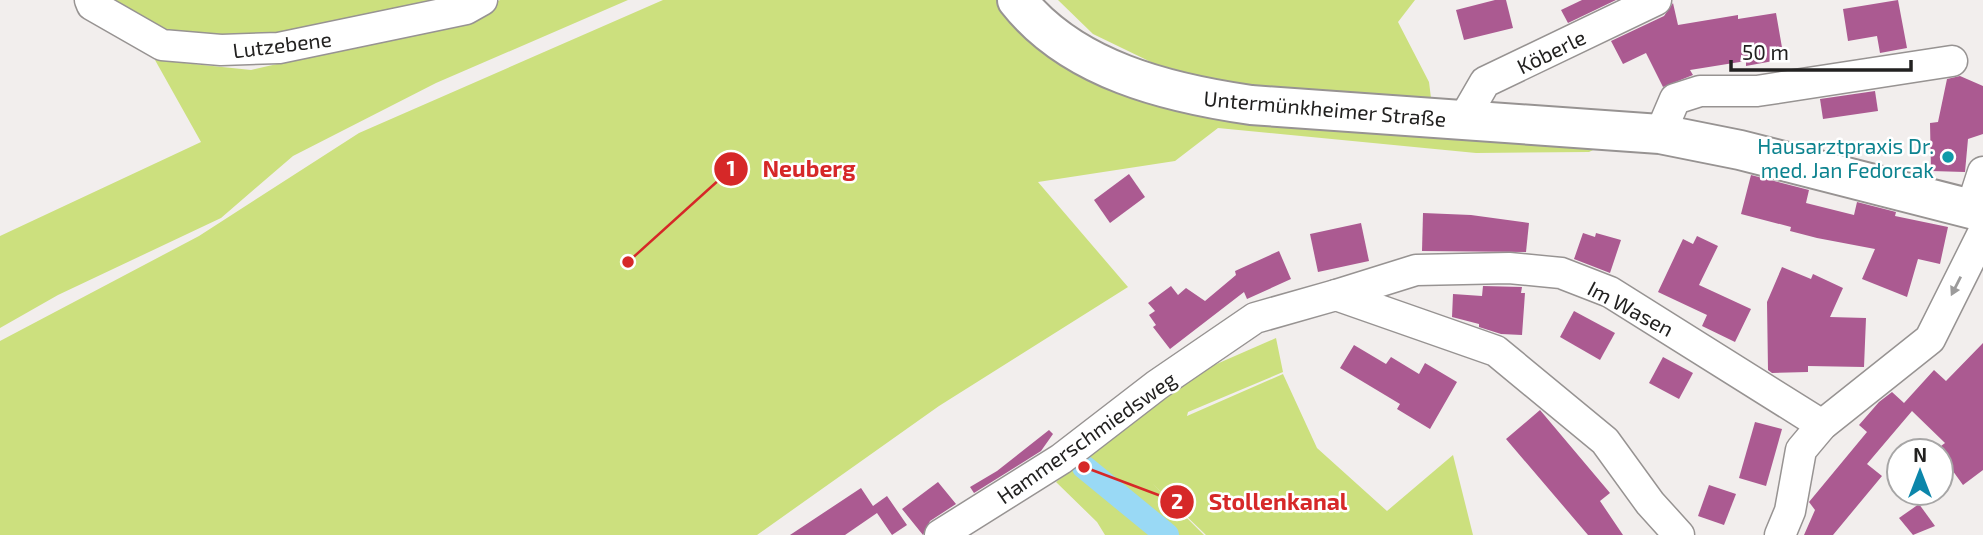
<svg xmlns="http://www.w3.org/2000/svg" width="1983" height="535" viewBox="0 0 1983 535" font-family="'Exo 2',sans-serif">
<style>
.green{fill:#cce07e}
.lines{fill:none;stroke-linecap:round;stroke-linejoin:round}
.canal{stroke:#99d9f5;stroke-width:24}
.building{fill:#ab5a91}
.minor-casing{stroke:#979392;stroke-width:33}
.major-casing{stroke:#979392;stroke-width:42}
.minor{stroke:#fff;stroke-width:30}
.major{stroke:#fff;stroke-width:38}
.oneway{fill:#9c9b9b}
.culture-dot{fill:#0f9aa8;stroke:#fff;stroke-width:2.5}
.labels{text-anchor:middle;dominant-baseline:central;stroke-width:5;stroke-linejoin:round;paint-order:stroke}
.street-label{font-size:21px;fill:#222120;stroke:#fff}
.culture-label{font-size:21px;fill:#0d838f;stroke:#fff;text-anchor:end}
.leader{fill:none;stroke:#d62828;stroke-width:2.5}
.callout-dot{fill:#d62828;stroke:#fff;stroke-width:2.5}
.mark-label{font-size:21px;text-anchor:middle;font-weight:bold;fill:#fff}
.callout-label{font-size:23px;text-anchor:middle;font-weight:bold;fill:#d62828;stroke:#fff;stroke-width:5;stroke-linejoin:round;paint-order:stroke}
</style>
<rect width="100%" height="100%" fill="#f2eeed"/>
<g class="green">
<path d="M100 0H444L321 35 177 38Z"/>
<path d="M500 0H628L436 83 293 156 221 218 58 295 0 328V236L201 142 155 60 251 70 457 23Z"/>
<path d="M663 0H1000L1054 55 1599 147 1589 152 1476 153 1218 128 1175 161 1038 182 1128 287 939 406 757 535H0V341L199 236 359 133Z"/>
<path d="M1058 0H1415L1398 22 1429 82 1431 98 1333 95 1235 85 1155 64 1093 34Z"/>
<path d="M1276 338 1283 372 1188 412 1187 416 1283 374 1317 448 1387 511 1453 455 1473 535H1206L1153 484 1204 535H1105L1097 522 1056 482 1196 373Z"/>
</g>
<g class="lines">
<path class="canal" d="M1084 467 1167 535"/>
</g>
<g class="building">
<path d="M1495 0H1506L1513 28 1464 40 1456 10Z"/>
<path d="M1582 0H1616L1568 23 1561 10Z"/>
<path d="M1898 0 1907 48 1880 53 1877 36 1848 41 1843 9Z"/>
<path d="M1673 3 1678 25 1738 15V19L1776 13 1784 59 1746 66V61L1690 70 1693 75 1663 87 1646 53 1623 64 1611 41 1664 16Z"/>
<path d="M1960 76 1983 86V134L1968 139 1965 172 1931 171 1930 123 1938 122 1947 79Z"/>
<path d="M1875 91 1878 111 1823 119 1820 99Z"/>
<path d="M1129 174 1145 197 1110 223 1094 200Z"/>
<path d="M1751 175 1809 190 1806 203 1854 215 1857 202 1896 212 1895 216 1948 227 1940 264 1918 259 1907 297 1862 279 1875 249 1817 238 1790 231 1791 227 1741 214Z"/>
<path d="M1423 213 1471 215 1529 223 1526 252 1422 251Z"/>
<path d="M1361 223 1369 261 1318 272 1310 234Z"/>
<path d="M1583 233 1595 237 1596 233 1621 240 1610 273 1574 259Z"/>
<path d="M1697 236 1718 246 1699 285 1751 309 1735 342 1702 326 1707 315 1658 292 1683 239 1693 244Z"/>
<path d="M1279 251 1291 279 1247 299 1244 292 1170 349 1153 327 1156 325 1149 315 1155 311 1148 303 1171 286 1178 295 1186 288 1205 301 1236 275 1235 271Z"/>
<path d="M1782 267 1811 279 1813 274 1843 288 1830 317 1866 318 1864 367 1808 366V372L1772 373 1768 370 1767 302Z"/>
<path d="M1483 286 1522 287 1521 293H1525L1522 335 1501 334 1479 327V324L1452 317 1453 294 1482 296Z"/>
<path d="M1574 311 1615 333 1600 360 1560 337Z"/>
<path d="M1983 343V470L1963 485 1937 449 1945 443 1912 411 1867 464 1882 476 1833 535H1804L1815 510 1809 502 1867 432 1859 425 1879 402 1892 392 1904 403 1934 370 1946 381Z"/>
<path d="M1354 345 1386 364 1391 357 1419 374 1425 363 1457 382 1430 429 1397 409 1400 404 1340 368Z"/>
<path d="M1663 357 1693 373 1679 399 1649 383Z"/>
<path d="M1540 410 1610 493 1600 501 1623 535H1588L1506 439Z"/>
<path d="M1755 422 1782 429 1766 486 1739 478Z"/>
<path d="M1049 430 1053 434 1041 451 974 493 970 487 997 471Z"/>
<path d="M938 482 956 504 930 521 923 535 902 509Z"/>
<path d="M1709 485 1736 494 1724 525 1698 516Z"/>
<path d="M861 488 873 506 887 496 907 525 892 535 877 513 845 535H790Z"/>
<path d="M1919 504 1935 526 1913 535 1899 518Z"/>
</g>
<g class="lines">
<g class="minor-casing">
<g id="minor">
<path d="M90 0 92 5 162 45 221 50 279 48 466 9 482 0"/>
<path d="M1463 120 1485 82 1656 0"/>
<path d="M1660 134 1675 99 1700 91H1757L1952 61"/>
<path d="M1971 209 1983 172"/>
<path d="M1336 295 1416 270 1509 268 1561 273 1610 292 1822 425"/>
<path d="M940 535 1061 459 1157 385 1255 318 1336 295 1496 351 1605 441 1650 503 1679 535"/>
<path d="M1780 535 1790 511 1801 450 1822 425 1930 339 1983 233"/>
</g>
</g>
<g class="major-casing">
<path id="major" d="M1017 0C1072 70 1168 93 1251 105L1660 134 1740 150 1983 212"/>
</g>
<use href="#minor" class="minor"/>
<use href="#major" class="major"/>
</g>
<defs><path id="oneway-solid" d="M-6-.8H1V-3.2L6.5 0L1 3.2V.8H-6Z" transform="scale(1.75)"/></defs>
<use class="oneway" href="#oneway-solid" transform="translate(1956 286) rotate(117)"/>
<circle class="culture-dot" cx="1948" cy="157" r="7"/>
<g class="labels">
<g class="street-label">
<text transform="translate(282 44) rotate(-7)">Lutzebene</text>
<text transform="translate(1551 51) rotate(-26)">Köberle</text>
<text transform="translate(1325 108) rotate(5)">Untermünkheimer Straße</text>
<text transform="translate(1631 308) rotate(28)">Im Wasen</text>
<text transform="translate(1086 437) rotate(-35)">Hammerschmiedsweg</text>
</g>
<g class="culture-label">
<text x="1934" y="145">Hausarztpraxis Dr.<tspan x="1934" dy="24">med. Jan Fedorcak</tspan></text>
</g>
</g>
<path class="leader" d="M628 262L731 169M1084 467L1177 502"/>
<g class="callout-dot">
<circle cx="628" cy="262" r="7"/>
<circle cx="1084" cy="467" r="7"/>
<circle cx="731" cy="169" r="18"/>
<circle cx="1177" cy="502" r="18"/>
</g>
<g class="mark-label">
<text x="731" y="176">1</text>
<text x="1177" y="509">2</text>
</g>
<g class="callout-label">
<text x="809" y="177">Neuberg</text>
<text x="1278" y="510">Stollenkanal</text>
</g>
<g transform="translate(1920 472)"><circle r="33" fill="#ffffff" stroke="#a7a6a6" stroke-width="2"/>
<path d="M0-5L12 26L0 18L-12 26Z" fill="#0c86aa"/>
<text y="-10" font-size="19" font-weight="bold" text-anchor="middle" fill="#222120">N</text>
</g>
<path d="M1731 60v10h180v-10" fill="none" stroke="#222120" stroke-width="3.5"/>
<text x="1742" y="60" font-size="21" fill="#222120" stroke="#ffffff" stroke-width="5" paint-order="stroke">50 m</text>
</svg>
